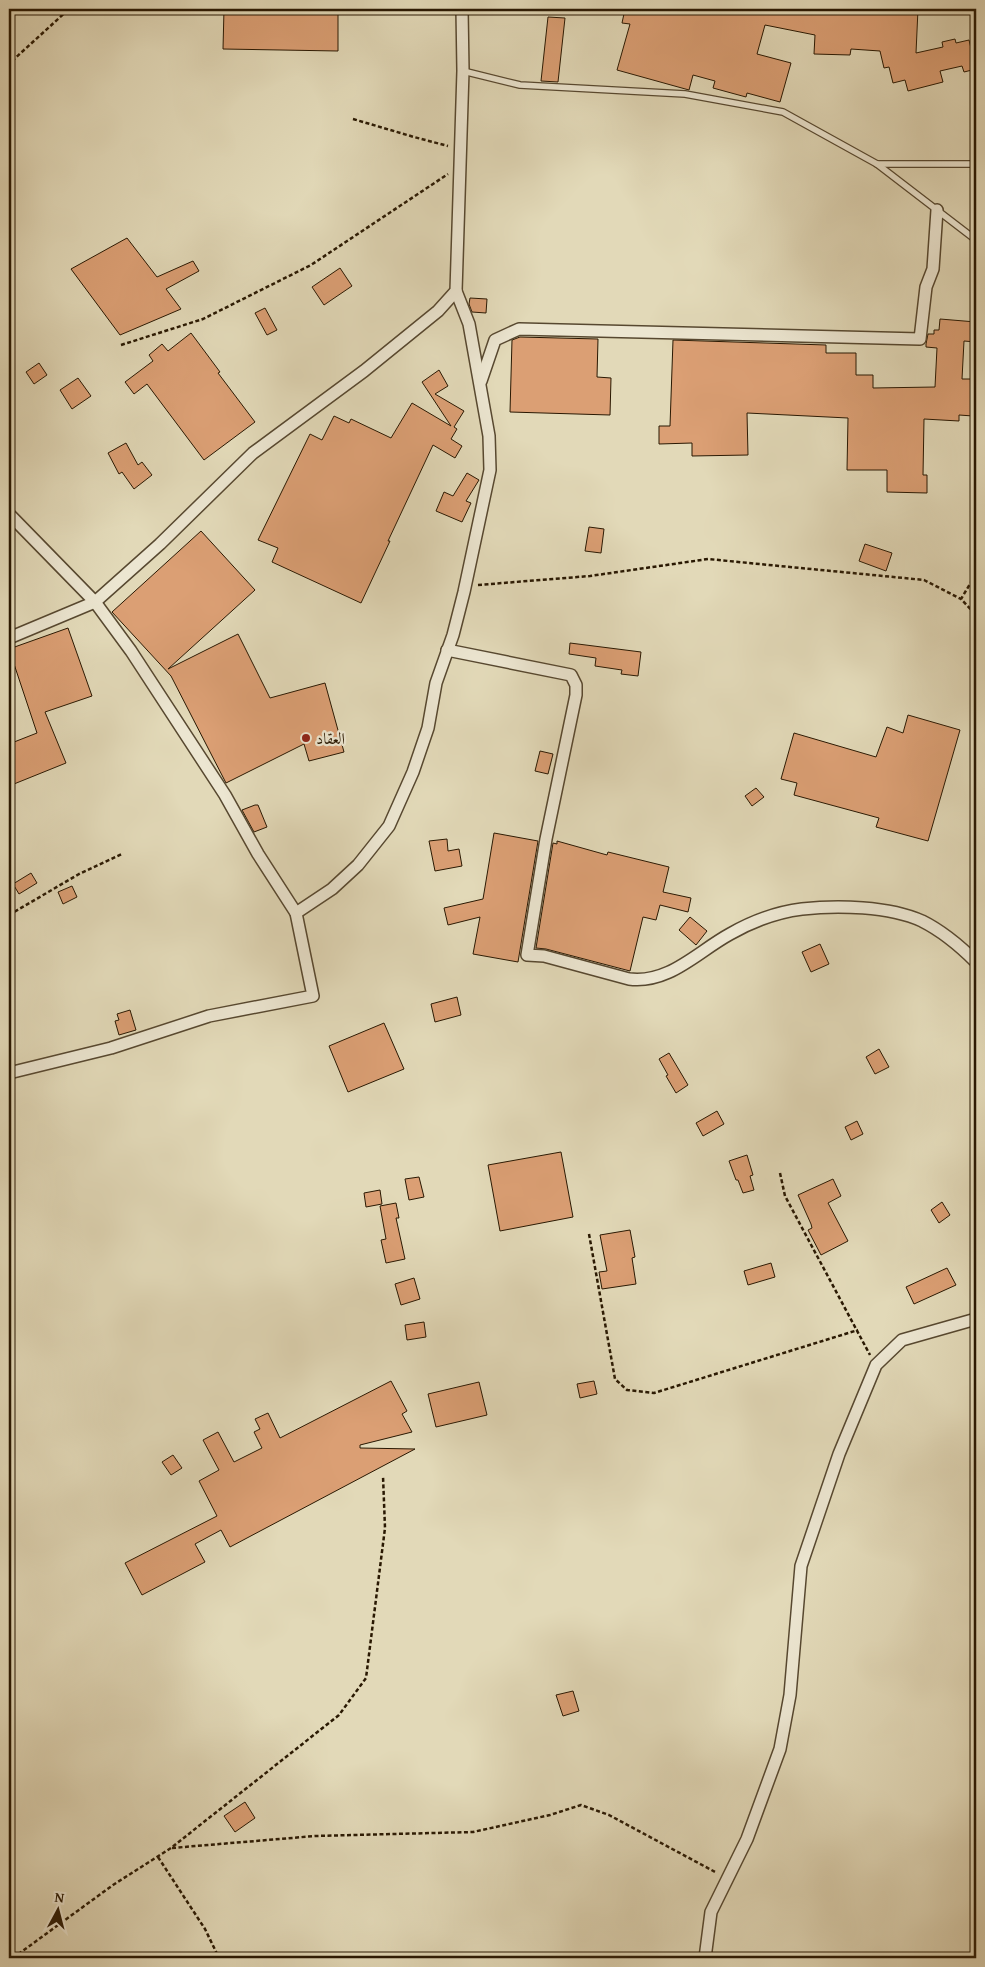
<svg xmlns="http://www.w3.org/2000/svg" width="985" height="1967" viewBox="0 0 985 1967" font-family="'Gentium Book Plus',Amiri,serif">
<style>
.building{fill:#db9f74;stroke:#291802}
.lines{fill:none;stroke-linecap:round;stroke-linejoin:round}
.lane-casing{stroke:#574830;stroke-width:8}
.street-casing{stroke:#574830;stroke-width:14}
.path{stroke:#291802;stroke-width:2.5;stroke-dasharray:4 2.5;stroke-linecap:butt}
.lane{stroke:#ece6d1;stroke-width:5.5}
.street{stroke:#ece6d1;stroke-width:11}
.poi-dot{fill:#8f2418;stroke:#ece6d1;stroke-width:2}
.labels{text-anchor:middle;dominant-baseline:central;stroke-width:4.5;stroke-linejoin:round;paint-order:stroke}
.poi-label{font-size:16px;fill:#291802;stroke:#ece6d1;text-anchor:start}
</style>
<rect width="100%" height="100%" fill="#e2d9b8"/>
<filter id="stains"><feTurbulence type="fractalNoise" baseFrequency=".004" numOctaves="4"/><feColorMatrix values="0 0 0 0 .2 0 0 0 0 .09 0 0 0 0 .02 0 0 0 .5 -.17"/></filter>
<radialGradient id="worn" r=".72"><stop offset=".6" stop-color="#630" stop-opacity="0"/><stop offset="1" stop-color="#630" stop-opacity=".3"/></radialGradient>
<g class="building">
<path d="M224 9H338V51L223 49Z"/>
<path d="M625 9H918L916 53 943 47 942 42 955 39 956 43 969 40 976 69 964 72 962 66 940 71 943 82 908 91 905 80 893 83 889 67 884 68 880 51 851 49 850 55 814 54 815 35 765 25 757 54 791 63 780 102 747 93 746 97 713 88 715 81 693 75 689 90 617 70 630 24 622 23Z"/>
<path d="M548 17 565 18 558 82 541 81Z"/>
<path d="M127 238 157 277 193 261 199 271 166 289 181 309 120 335 71 269Z"/>
<path d="M340 268 352 286 324 305 312 287Z"/>
<path d="M470 298 487 299 486 313 472 312 469 304Z"/>
<path d="M265 308 277 330 267 335 255 313Z"/>
<path d="M940 319 976 322V342L964 341 962 379H975L976 391 974 392 973 416 959 415V421L924 419 923 475H927V493L887 492V470H847L848 418 747 413 748 455 692 456V443L659 444V426H670L673 340 826 345V353H856V375H873V388L935 387 937 348 926 347V344L928 334H934V330H939Z"/>
<path d="M191 333 220 372 218 373 255 422 204 460 147 384 134 394 125 382 153 361 149 355 162 344 168 351Z"/>
<path d="M520 337 598 339 597 377 611 378 610 415 510 412 512 340Z"/>
<path d="M39 363 47 375 34 384 26 372Z"/>
<path d="M439 370 448 386 435 394 464 411 454 427 457 429 451 439 462 446 455 458 433 445 388 541H390L361 603 272 562 278 548 258 540 310 434 322 440 334 416 349 423 351 419 391 438 412 403 451 426 422 382Z"/>
<path d="M78 378 91 396 72 409 60 390Z"/>
<path d="M126 443 138 465 142 462 152 475 134 489 122 472 119 474 108 453Z"/>
<path d="M467 473 479 480 466 501 471 503 462 522 436 511 444 492 453 496Z"/>
<path d="M589 527 604 529 601 553 585 551Z"/>
<path d="M201 531 255 590 168 669 238 634 270 698 325 683 344 752 309 761 304 744 226 783 171 676 112 612Z"/>
<path d="M865 544 892 553 886 571 859 561Z"/>
<path d="M68 628 92 696 45 712 66 763 9 786V744L37 733 9 649Z"/>
<path d="M570 643 641 652 638 676 621 674 622 670 595 666 596 658 569 654Z"/>
<path d="M908 715 960 730 928 841 876 827 879 818 794 795 797 783 781 779 794 733 876 757 887 727 903 733Z"/>
<path d="M540 751 553 754 548 774 535 771Z"/>
<path d="M756 788 764 797 752 806 745 796Z"/>
<path d="M255 805H258L267 827 254 832 242 810Z"/>
<path d="M494 833 538 841 518 962 473 954 480 917 448 925 444 908 483 899Z"/>
<path d="M447 839 448 851 459 849 462 866 435 871 429 841Z"/>
<path d="M557 841 607 855 608 852 669 867 663 892 691 898 688 912 660 905 656 920 643 917 630 971 546 949 536 948 553 843 557 844Z"/>
<path d="M31 873 37 883 19 894 13 884Z"/>
<path d="M72 886 77 897 63 904 58 892Z"/>
<path d="M690 917 707 931 696 945 679 930Z"/>
<path d="M820 944 829 964 811 972 802 952Z"/>
<path d="M457 997 461 1015 435 1022 431 1004Z"/>
<path d="M130 1010 136 1030 119 1035 115 1021 119 1020 117 1014Z"/>
<path d="M384 1023 404 1069 348 1092 329 1046Z"/>
<path d="M879 1049 889 1067 875 1074 866 1057Z"/>
<path d="M669 1053 688 1085 676 1093 666 1076 668 1075 659 1059Z"/>
<path d="M717 1111 724 1124 703 1136 696 1123Z"/>
<path d="M857 1121 863 1134 851 1140 845 1127Z"/>
<path d="M561 1152 573 1217 500 1231 488 1165Z"/>
<path d="M747 1155 753 1175 750 1176 754 1190 743 1193 738 1180H736L729 1161Z"/>
<path d="M419 1177 424 1197 409 1200 405 1179Z"/>
<path d="M833 1179 841 1196 828 1203 848 1241 821 1255 808 1230 812 1228 811 1224 798 1195Z"/>
<path d="M380 1190 382 1204 366 1207 364 1193Z"/>
<path d="M942 1202 950 1215 939 1223 931 1210Z"/>
<path d="M396 1203 399 1218H396L405 1259 386 1263 381 1240 386 1239 380 1206Z"/>
<path d="M630 1230 635 1257 632 1258 636 1284 602 1289 599 1272 607 1271 600 1235Z"/>
<path d="M771 1263 775 1277 748 1285 744 1271Z"/>
<path d="M947 1268 956 1285 914 1304 906 1287Z"/>
<path d="M414 1278 420 1299 401 1305 395 1284Z"/>
<path d="M424 1322 426 1337 407 1340 405 1325Z"/>
<path d="M391 1381 407 1411 402 1414 412 1432 360 1445V1448L415 1449 230 1547 221 1530 195 1544 205 1562 142 1595 125 1563 217 1516 199 1481 219 1470 203 1440 218 1432 234 1462 262 1448 254 1432 260 1429 255 1419 268 1413 280 1438Z"/>
<path d="M594 1381 597 1394 580 1398 577 1384Z"/>
<path d="M479 1382 487 1415 436 1427 428 1394Z"/>
<path d="M173 1455 182 1468 171 1475 162 1462Z"/>
<path d="M573 1691 579 1711 563 1716 556 1695Z"/>
<path d="M245 1802 255 1818 235 1832 224 1816Z"/>
</g>
<g class="lines">
<g class="lane-casing">
<g id="lane">
<path d="M463 71 520 85 685 94 783 112 877 164 976 240"/>
<path d="M877 164H976"/>
</g>
</g>
<g class="street-casing">
<g id="street">
<path d="M481 381 495 340 519 329 920 339 926 287 933 269 937 210"/>
<path d="M9 514 95 602 131 651 225 795 258 854 296 913 313 996 209 1016 111 1048 9 1073"/>
<path d="M9 638 95 602 160 544 253 453 364 371 438 311 456 291 463 71 462 9"/>
<path d="M447 650 571 675 576 685V695L546 839 527 955 544 956 629 979C669 984 697 952 730 934 751 922 778 912 802 909 837 905 889 906 922 921 942 931 960 946 976 962"/>
<path d="M296 913 332 889 358 865 389 826 413 772 428 728 436 683 453 635 464 592 490 470 489 436 469 324 456 291"/>
<path d="M705 1958 711 1912 747 1839 780 1749 790 1695 801 1566 839 1454 876 1365 902 1340 976 1319"/>
</g>
</g>
<g class="path">
<path d="M12 61 69 9"/>
<path d="M353 119 414 137 448 146"/>
<path d="M121 345 203 319 311 265 448 174"/>
<path d="M976 574 961 599 976 615"/>
<path d="M478 585 590 576 708 559 924 580 961 599"/>
<path d="M9 915 79 874 122 854"/>
<path d="M780 1173 785 1196 870 1355"/>
<path d="M589 1234 615 1379 627 1390 654 1393 858 1330"/>
<path d="M172 1848 315 1836 473 1832 550 1815 581 1805 609 1815 717 1873"/>
<path d="M158 1857 205 1929 219 1958"/>
<path d="M13 1958 113 1885 171 1848 339 1715 366 1678 385 1528 383 1476"/>
</g>
<use href="#lane" class="lane"/>
<use href="#street" class="street"/>
</g>
<circle class="poi-dot" cx="306" cy="738" r="5"/>
<g class="labels">
<g class="poi-label">
<text x="316" y="738">العقاد</text>
</g>
</g>
<rect width="985" height="1967" fill="none" stroke="#e2d9b8" stroke-width="30"/>
<rect x="10" y="10" width="965" height="1947" fill="none" stroke="#291802" stroke-width="2.5"/>
<rect x="15" y="15" width="955" height="1937" fill="none" stroke="#291802"/>
<g transform="translate(58 1910) rotate(7)" stroke="#ece6d1" stroke-width="4" paint-order="stroke">
<path d="M0-4L9 19L0 12L-9 19Z" fill="#291802"/>
<text y="-8" font-size="14" font-weight="bold" text-anchor="middle" fill="#291802">N</text>
</g>
<rect width="100%" height="100%" filter="url(#stains)"/>
<rect width="100%" height="100%" fill="url(#worn)"/>
</svg>
